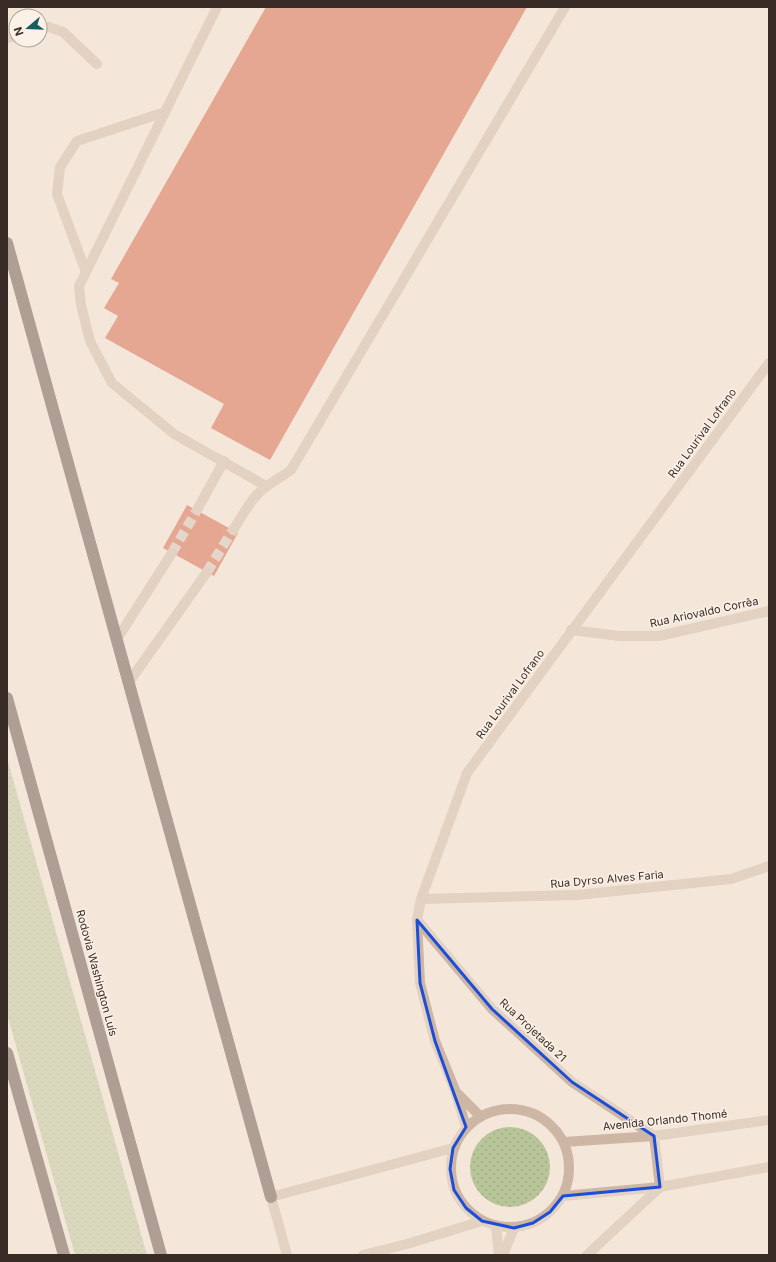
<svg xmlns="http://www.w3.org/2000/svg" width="776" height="1262" viewBox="0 0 776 1262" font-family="Inter,sans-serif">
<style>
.grass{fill:url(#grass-dots)}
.building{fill:#d3593a}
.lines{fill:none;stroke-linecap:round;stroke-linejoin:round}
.minor-tunnel{stroke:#cfc2b6;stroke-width:10;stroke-dasharray:10 5;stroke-linecap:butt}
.minor{stroke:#ceb6a5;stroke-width:10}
.highway{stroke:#5b453d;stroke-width:12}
.marked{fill:none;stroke:#1d4ed8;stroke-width:3;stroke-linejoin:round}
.labels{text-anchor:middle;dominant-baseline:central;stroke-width:3;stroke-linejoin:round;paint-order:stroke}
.street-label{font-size:11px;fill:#392c27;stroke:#fbf1e7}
</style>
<defs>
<pattern id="grass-dots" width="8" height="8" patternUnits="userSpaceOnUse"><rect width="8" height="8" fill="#b8c599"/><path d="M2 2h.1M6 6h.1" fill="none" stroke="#9fa984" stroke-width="1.8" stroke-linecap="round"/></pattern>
</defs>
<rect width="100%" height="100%" fill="#f4e7da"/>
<g class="grass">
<path d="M7 758 147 1255H75L7 1014Z"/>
<circle cx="510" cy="1167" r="40"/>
</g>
<g class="building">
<path d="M266 7H527L270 460 211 428 224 404 105 338 118 316 104 308 119 283 111 279Z"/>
<path d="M187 505 238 533 214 576 163 548Z"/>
</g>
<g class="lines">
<g class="minor-tunnel">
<path d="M172 553 197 510"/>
<path d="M207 572 233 530"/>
</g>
<g class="minor">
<path d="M217 7 79 286 81 305 90 341 112 383 174 434 266 486"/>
<path d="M40 29 49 27 63 32 97 64"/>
<path d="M7 38 16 36"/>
<path d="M86 272 57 194 60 167 77 141 165 112"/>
<path d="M197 510 224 461"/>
<path d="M233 530C243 515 252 496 267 486 275 480 283 476 291 470L565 7"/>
<path d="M571 630 620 636H659L769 611"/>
<path d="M117 639 172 553"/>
<path d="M129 682 207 572"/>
<path d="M421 899 577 895 731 879 769 866"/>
<path d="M417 920 492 1009 572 1082 654 1136 660 1187 587 1255"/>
<path d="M456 1092 480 1116"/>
<circle cx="510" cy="1168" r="59"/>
<path d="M466 1127 455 1090 435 1041 420 983 417 920 421 899 467 773 769 363"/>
<path d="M564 1142 654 1136 769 1120"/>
<path d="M563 1196 660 1187 769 1167"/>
<path d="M496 1226 499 1255"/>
<path d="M287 1255 271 1197 453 1148"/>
<path d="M363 1255 407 1244 482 1221"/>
<path d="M503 1255 514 1228"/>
</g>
<g class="highway">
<path d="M7 243 271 1197"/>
<path d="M7 698 161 1255"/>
<path d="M7 1053 64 1255"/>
</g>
</g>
<path d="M0 0H776V1262H0ZM417 920 492 1009 572 1082 654 1136 660 1187 563 1196 550 1212 533 1223 514 1228 482 1221 466 1208 454 1190 450 1169 453 1148 466 1127 435 1041 420 983Z" fill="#f4e7da" fill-opacity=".55" fill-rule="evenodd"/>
<path class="marked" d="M417 920 492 1009 572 1082 654 1136 660 1187 563 1196 550 1212 533 1223 514 1228 482 1221 466 1208 454 1190 450 1169 453 1148 466 1127 435 1041 420 983Z"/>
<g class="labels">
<g class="street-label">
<text transform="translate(702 433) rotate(-54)">Rua Lourival Lofrano</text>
<text transform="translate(704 612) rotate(-12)">Rua Ariovaldo Corrêa</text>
<text transform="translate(510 694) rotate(-54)">Rua Lourival Lofrano</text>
<text transform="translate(607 879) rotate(-5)">Rua Dyrso Alves Faria</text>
<text transform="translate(97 973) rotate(75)">Rodovia Washington Luís</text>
<text transform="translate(533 1030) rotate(43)">Rua Projetada 21</text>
<text transform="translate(665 1120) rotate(-6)">Avenida Orlando Thomé</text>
</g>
</g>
<rect width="776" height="1262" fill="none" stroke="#392c27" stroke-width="16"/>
<g transform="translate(28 28) rotate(251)"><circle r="19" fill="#fbf1e7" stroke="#ada29a"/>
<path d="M0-3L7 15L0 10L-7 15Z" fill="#185d5f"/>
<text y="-6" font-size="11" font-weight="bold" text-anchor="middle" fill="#392c27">N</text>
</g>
</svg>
